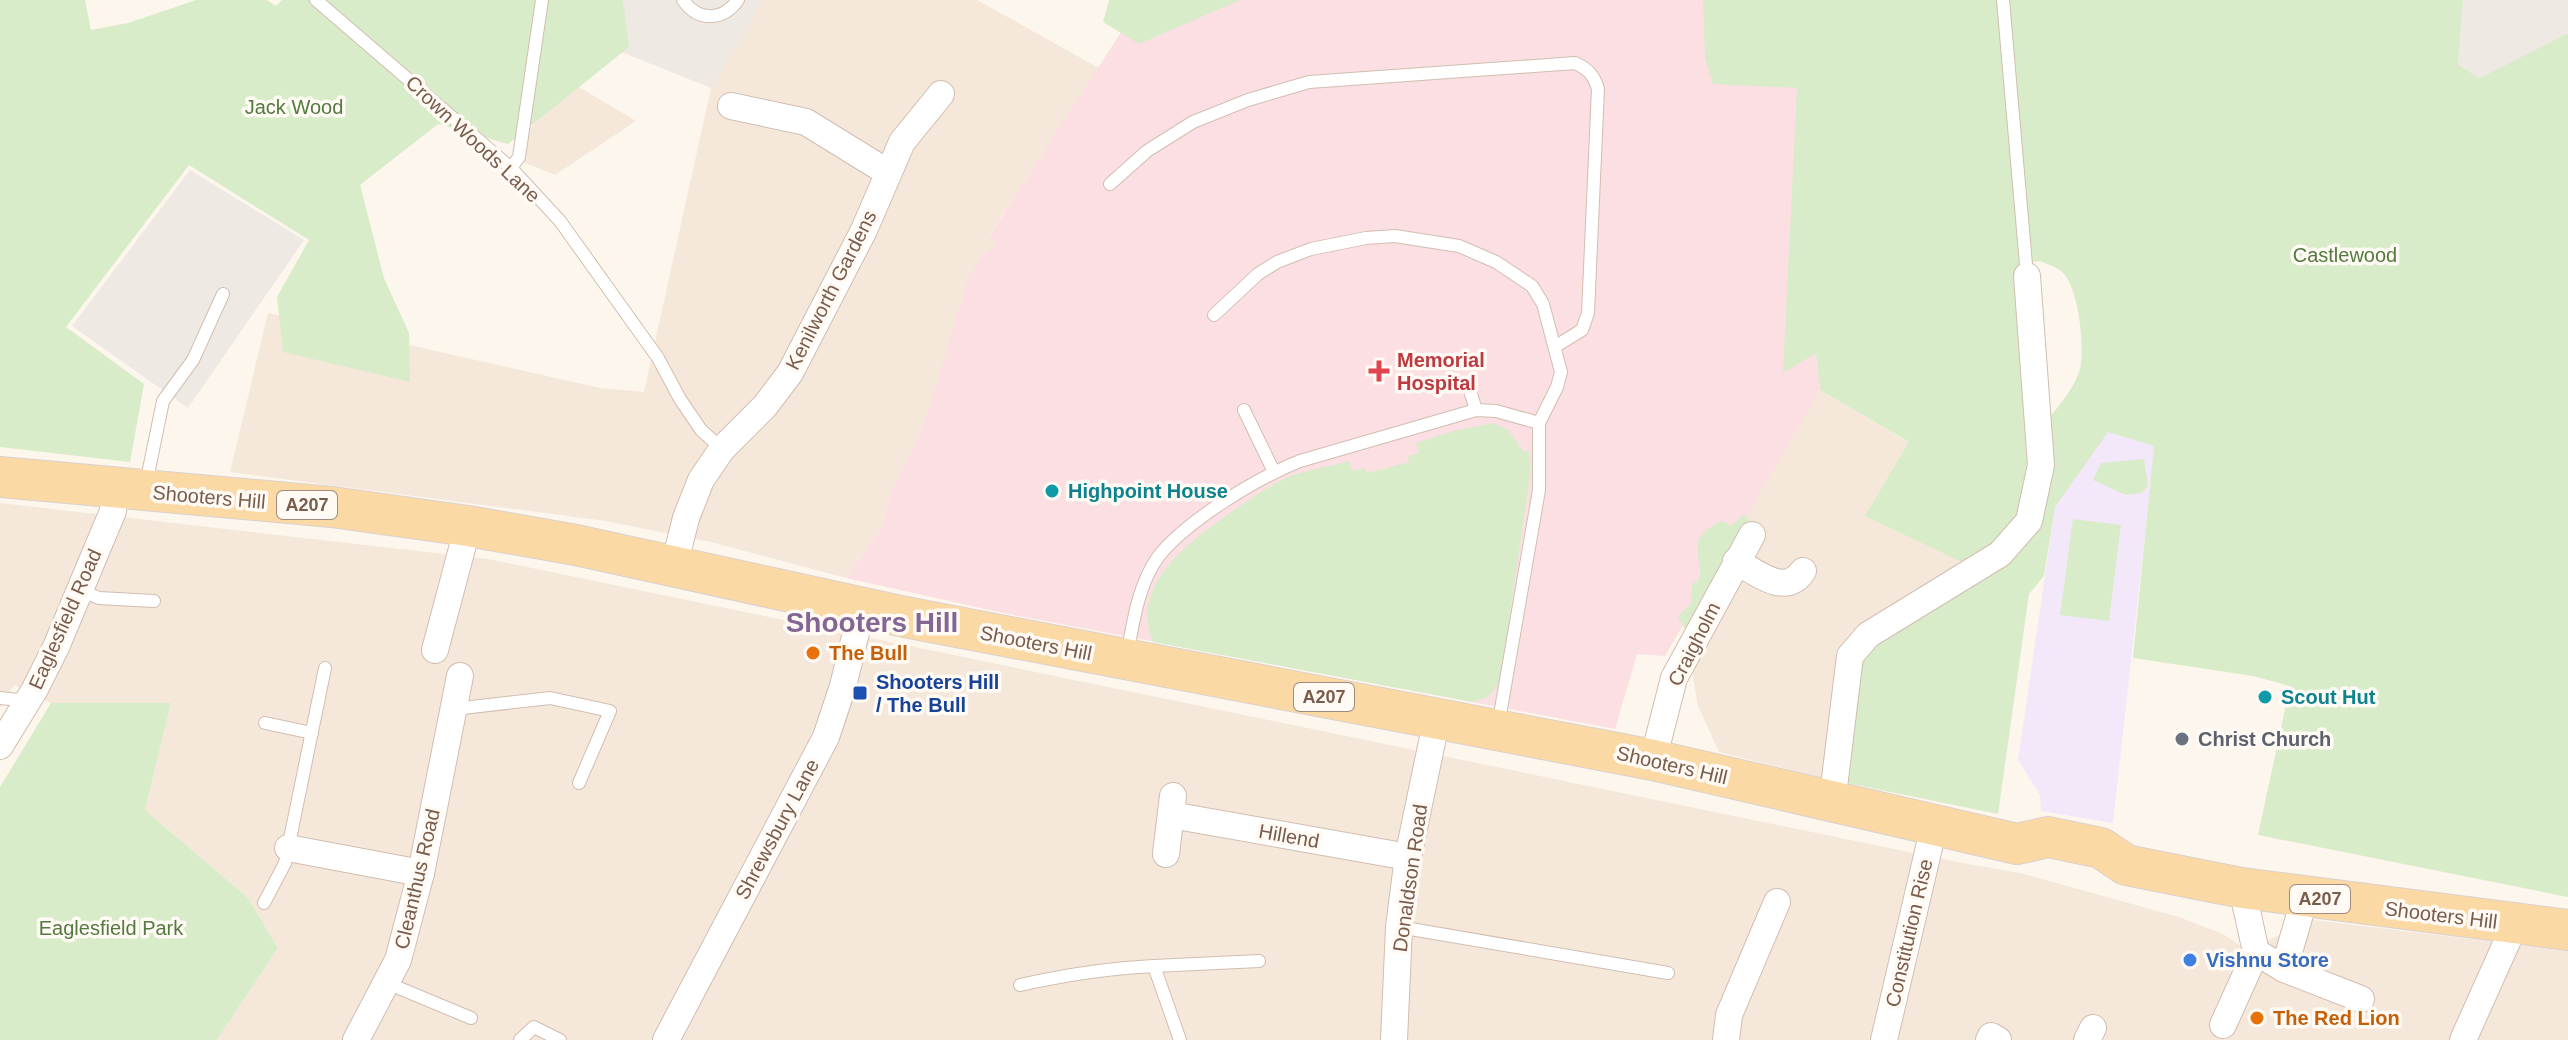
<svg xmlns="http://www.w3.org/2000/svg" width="2568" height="1040" viewBox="0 0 2568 1040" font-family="Arial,sans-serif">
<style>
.residential{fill:#f5e8da}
.industrial{fill:#efe9e4}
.education{fill:#f3e8fa}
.medical{fill:#fbdfe3}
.green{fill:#d8ecc9;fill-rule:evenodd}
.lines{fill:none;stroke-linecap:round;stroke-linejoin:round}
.lane-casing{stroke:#d1beb0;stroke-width:14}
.street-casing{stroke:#d1beb0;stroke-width:28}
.primary-casing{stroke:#dad1cd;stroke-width:42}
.lane{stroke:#fff;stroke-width:12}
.street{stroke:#fff;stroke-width:26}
.primary{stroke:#fbd9a5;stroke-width:40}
.health-dot{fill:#e0444e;stroke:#fffaf3;stroke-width:3}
.culture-dot{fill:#0f9aa8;stroke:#fffaf3;stroke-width:3}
.food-dot{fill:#e8710a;stroke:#fffaf3;stroke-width:3}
.transit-dot{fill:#1a4fb4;stroke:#fffaf3;stroke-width:3}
.worship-dot{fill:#6b7280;stroke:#fffaf3;stroke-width:3}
.shop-dot{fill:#3f7fe0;stroke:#fffaf3;stroke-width:3}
.labels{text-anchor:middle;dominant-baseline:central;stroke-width:7;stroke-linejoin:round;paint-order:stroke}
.shield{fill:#fffaf3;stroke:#a28b7f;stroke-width:2}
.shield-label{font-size:18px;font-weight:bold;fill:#7a5c4d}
.park-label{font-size:20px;fill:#537a41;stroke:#fffaf3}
.street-label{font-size:20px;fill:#7a5c4d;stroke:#fffaf3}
.health-label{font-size:20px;font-weight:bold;fill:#be3a42;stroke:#fffaf3;text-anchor:start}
.culture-label{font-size:20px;font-weight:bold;fill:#0d838f;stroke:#fffaf3;text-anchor:start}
.food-label{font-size:20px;font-weight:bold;fill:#c56008;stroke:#fffaf3;text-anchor:start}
.transit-label{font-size:20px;font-weight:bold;fill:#164399;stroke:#fffaf3;text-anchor:start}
.worship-label{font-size:20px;font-weight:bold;fill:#5b616d;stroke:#fffaf3;text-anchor:start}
.shop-label{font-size:20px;font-weight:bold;fill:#366cbe;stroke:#fffaf3;text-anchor:start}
.district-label{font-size:28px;font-weight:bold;fill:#846695;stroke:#fffaf3}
</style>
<rect width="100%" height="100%" fill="#fdf6ec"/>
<g class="residential">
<path d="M763 0H977L1099 68 989 235 997 244 983 256 928 413 902 472 891 491 883 525 846 578 711 542 606 521 230 472 268 313 600 388 644 392 711 88Z"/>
<path d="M562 77 636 121 555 175 513 158Z"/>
<path d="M1820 390 1910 443 1967 564 1827 779 1719 752 1698 706 1692 672 1733 520Z"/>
<path d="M0 503 488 559 1962 863 2020 873 2179 917 2223 934 2247 950 2313 920 2568 951V1040H217L278 948 248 898 145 810 171 703H51L14 685 0 708Z"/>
</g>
<g class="industrial">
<path d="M607 0H763L711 88 609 47Z"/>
<path d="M2463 0H2568V33L2479 78 2458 64Z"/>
<path d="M190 170 304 240 188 408 72 326Z"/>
</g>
<path class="education" d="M2107 431 2155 446 2113 823 2041 811 2040 795 2018 760 2055 507Z"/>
<path class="medical" d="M1142 0H1969L1816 353 1820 390 1665 656 1637 654 1615 729 1008 614 846 578 883 525 891 491 902 472 928 413 969 276 983 256 996 245 989 236Z"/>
<g class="green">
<path d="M0 0H85L91 30 128 23 196 0H267L276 6 282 0H623L629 47 508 144 438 124 360 185 384 278 409 333 410 382 283 352 277 297 309 240 189 165 66 327 144 384 130 462 0 447Z"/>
<path d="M1109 0H1240L1139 44 1103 22Z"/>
<path d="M1703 0H2463L2458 64 2479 78 2568 33V897L2258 835 2290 686 2253 676 2133 658 2154 446 2108 432 2055 507 2044 576 2029 594 1998 814 1827 779 1845 642 1888 608 1966 564 1865 516 1909 442 1820 390 1816 353 1783 373 1797 88 1713 84 1705 58ZM2040 261C2047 264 2057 267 2062 272 2079 287 2085 348 2080 369 2074 388 2062 402 2050 417L2034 418 2019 264Z"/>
<path d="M1494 423 1508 430 1524 452 1529 449 1531 470 1500 682 1488 697 1473 702 1153 642C1127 583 1196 537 1237 508 1255 496 1275 481 1296 474 1313 469 1332 466 1349 461L1352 471 1365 468 1367 473 1409 462 1408 456 1419 453 1416 443 1457 430Z"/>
<path d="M2144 459 2148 486 2142 493 2126 495 2093 480 2101 463Z"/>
<path d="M1743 515 1747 517 1748 523 1689 628H1684L1678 617 1691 603 1692 584C1696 582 1699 581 1700 575 1702 557 1686 541 1714 525 1721 520 1724 520 1731 526Z"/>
<path d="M2073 519 2121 525 2109 621 2060 615Z"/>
<path d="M51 703H171L145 810 248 898 278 948 217 1040H0V787Z"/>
</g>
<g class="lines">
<g class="lane-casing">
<g id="lane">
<path d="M316 0 511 168 560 221 658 358 680 399 701 430 722 449"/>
<path d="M683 0C698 22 723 21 738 0"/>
<path d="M2003 0 2027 276"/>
<path d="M511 168 519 157 542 0"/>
<path d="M1110 184 1147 151 1193 122 1248 100 1309 82 1575 63C1588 69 1594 75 1598 89L1588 313 1582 330 1556 346"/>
<path d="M1214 315 1258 274 1277 262 1311 249 1366 238 1395 236 1459 246 1496 262 1532 286 1543 304 1561 372 1557 387 1539 423V490L1498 726"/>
<path d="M1468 384 1476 410"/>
<path d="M1244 410 1274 472"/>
<path d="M146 484 163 401 193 360 223 294"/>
<path d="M80 590 99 598 154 601"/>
<path d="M1127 656C1133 623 1138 585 1158 557 1186 521 1257 478 1300 461L1476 410 1496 411 1539 423"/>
<path d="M0 698 28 701"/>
<path d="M454 709 550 698 610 711 579 783"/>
<path d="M265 723 312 733"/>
<path d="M264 903 285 863 325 668"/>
<path d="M1399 927 1668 973"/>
<path d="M1154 966 1259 961"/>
<path d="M387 983 471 1018"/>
<path d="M1020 985C1065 975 1109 968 1154 966L1180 1040"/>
<path d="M520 1040 534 1027 560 1040"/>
</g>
</g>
<g class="street-casing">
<g id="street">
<path d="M731 106 806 122 887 172"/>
<path d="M1736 561C1757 573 1785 597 1803 571"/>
<path d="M674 566 686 518 701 480 722 449 765 406 790 373 864 230 902 142 941 94"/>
<path d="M435 650 468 526"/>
<path d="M0 746 35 689 56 647 113 511 116 487"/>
<path d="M1653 760 1674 678 1752 535"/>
<path d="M1832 803 1850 656 1868 635 2000 554 2029 521 2041 465 2027 276"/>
<path d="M1171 815 1408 857"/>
<path d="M288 848 421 873"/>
<path d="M1166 854 1173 796"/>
<path d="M2242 888 2256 952 2284 969"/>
<path d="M2305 897 2284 969 2361 999"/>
<path d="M2223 1025 2256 952"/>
<path d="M356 1040 398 960 421 873 460 676"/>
<path d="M666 1040 826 737 843 686 862 608"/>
<path d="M1394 1040 1399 927 1408 857 1437 718"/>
<path d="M1726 1040 1729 1015 1777 902"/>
<path d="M1884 1040 1934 826"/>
<path d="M1989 1040 1991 1036 1998 1040"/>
<path d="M2087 1040 2093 1028"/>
<path d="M2463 1040 2515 924"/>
</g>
</g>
<g class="primary-casing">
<path id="primary" d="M0 477 332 507 468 526 576 545 905 617 1653 760 2017 844 2048 837 2101 848 2126 865 2242 888 2568 930"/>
</g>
<use href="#lane" class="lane"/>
<use href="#street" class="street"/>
<use href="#primary" class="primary"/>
</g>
<path class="health-dot" d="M1375 359h8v8h8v8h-8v8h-8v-8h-8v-8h8z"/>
<g class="culture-dot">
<circle cx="1052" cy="491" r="8"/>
<circle cx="2265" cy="697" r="8"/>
</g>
<g class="food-dot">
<circle cx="813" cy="653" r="8"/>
<circle cx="2257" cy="1018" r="8"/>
</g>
<rect class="transit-dot" x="852" y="685" width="16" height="16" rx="4"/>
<circle class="worship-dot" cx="2182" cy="739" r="8"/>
<circle class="shop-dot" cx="2190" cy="960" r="8"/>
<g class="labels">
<g class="shield">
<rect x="277" y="491" width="60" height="28" rx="6"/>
<rect x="1294" y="683" width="60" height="28" rx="6"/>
<rect x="2290" y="885" width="60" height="28" rx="6"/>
</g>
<g class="shield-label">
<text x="307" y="505">A207</text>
<text x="1324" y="697">A207</text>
<text x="2320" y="899">A207</text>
</g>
<g class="park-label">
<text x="294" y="107">Jack Wood</text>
<text x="2345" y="255">Castlewood</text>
<text x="111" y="928">Eaglesfield Park</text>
</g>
<g class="street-label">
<text transform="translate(473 139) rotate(43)">Crown Woods Lane</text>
<text transform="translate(831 290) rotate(-63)">Kenilworth Gardens</text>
<text transform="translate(209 497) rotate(5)">Shooters Hill</text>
<text transform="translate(65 619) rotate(-66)">Eaglesfield Road</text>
<text transform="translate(1036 643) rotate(11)">Shooters Hill</text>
<text transform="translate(1694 644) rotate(-63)">Craigholm</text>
<text transform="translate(1672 765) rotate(13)">Shooters Hill</text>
<text transform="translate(777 829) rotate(-62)">Shrewsbury Lane</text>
<text transform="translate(1289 836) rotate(10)">Hillend</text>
<text transform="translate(1410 878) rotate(-82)">Donaldson Road</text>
<text transform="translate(417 879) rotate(-77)">Cleanthus Road</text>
<text transform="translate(2441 915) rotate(7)">Shooters Hill</text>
<text transform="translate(1909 933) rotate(-77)">Constitution Rise</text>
</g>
<g class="health-label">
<text x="1397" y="360">Memorial<tspan x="1397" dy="23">Hospital</tspan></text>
</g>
<g class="culture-label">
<text x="1068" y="491">Highpoint House</text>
<text x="2281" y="697">Scout Hut</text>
</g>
<g class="food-label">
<text x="829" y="653">The Bull</text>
<text x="2273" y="1018">The Red Lion</text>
</g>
<g class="transit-label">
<text x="876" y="682">Shooters Hill<tspan x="876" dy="23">/ The Bull</tspan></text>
</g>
<g class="worship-label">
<text x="2198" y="739">Christ Church</text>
</g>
<g class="shop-label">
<text x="2206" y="960">Vishnu Store</text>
</g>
<g class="district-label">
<text x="872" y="622">Shooters Hill</text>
</g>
</g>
</svg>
